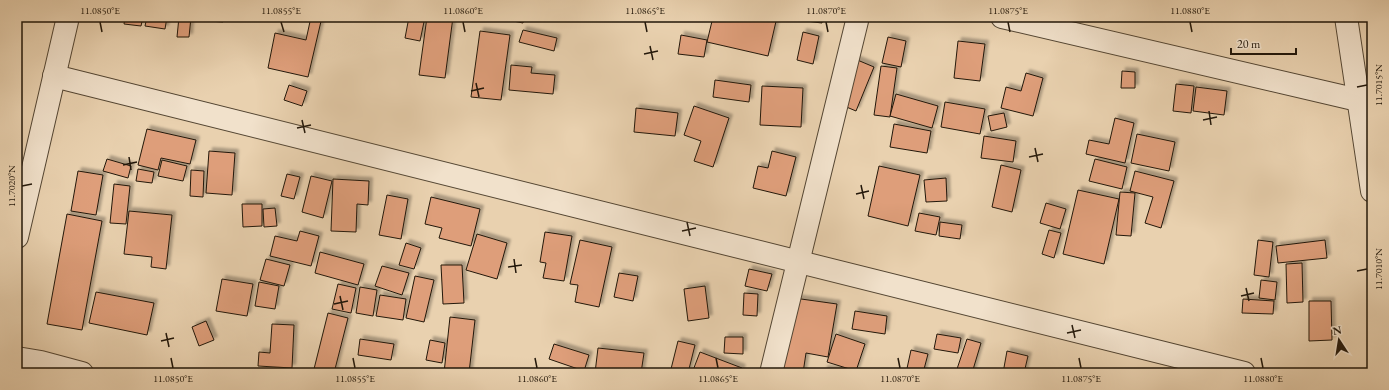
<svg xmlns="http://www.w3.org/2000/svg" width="1389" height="390" viewBox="0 0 1389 390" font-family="'EB Garamond',serif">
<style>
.building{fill:#de9e7a;stroke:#22170a;filter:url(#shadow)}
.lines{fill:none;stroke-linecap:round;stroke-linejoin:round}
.minor-casing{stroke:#544633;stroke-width:24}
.minor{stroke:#f1e1cb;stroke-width:22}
.ticks{fill:none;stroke:#22170a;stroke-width:1.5}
.neatline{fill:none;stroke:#22170a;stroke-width:1.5}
.ticks-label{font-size:10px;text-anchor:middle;fill:#22170a}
</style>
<defs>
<filter id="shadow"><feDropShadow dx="3.5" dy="-3.5" stdDeviation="1" flood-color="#0004"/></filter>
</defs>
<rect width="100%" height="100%" fill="#e9d1af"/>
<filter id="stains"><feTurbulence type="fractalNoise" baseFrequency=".005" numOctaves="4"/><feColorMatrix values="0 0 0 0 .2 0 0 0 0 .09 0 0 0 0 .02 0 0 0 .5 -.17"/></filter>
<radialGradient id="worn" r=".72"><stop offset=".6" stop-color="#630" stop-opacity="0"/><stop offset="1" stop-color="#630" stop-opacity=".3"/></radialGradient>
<g class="building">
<path d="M125 17H143L141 26 124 24Z"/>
<path d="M147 17H167L165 29 145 26Z"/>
<path d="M179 17H191L189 37H177Z"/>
<path d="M210 17H224L223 22 209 21Z"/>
<path d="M311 17H322L308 77 268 68 275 33 306 40Z"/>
<path d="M409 17H425L420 41 405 38Z"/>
<path d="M427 17H453L445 78 419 75Z"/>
<path d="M494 17H524L523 23Z"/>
<path d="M713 17H777L768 56 707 42Z"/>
<path d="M798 17H822V23L798 20Z"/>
<path d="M523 30 557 38 554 51 519 42Z"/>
<path d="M480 31 510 35 501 100 471 97Z"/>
<path d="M803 32 819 36 813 64 797 60Z"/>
<path d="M681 35 707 40 704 57 678 54Z"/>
<path d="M888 37 906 41 901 67 882 63Z"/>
<path d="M958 41 985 44 980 81 954 78Z"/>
<path d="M855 59 874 67 856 111 837 103Z"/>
<path d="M511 65 532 67 531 73 555 75 553 94 509 90Z"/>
<path d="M881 66 897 68 890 117 874 115Z"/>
<path d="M1122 71 1135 72V88H1121Z"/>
<path d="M1026 73 1043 78 1033 116 1001 108 1006 87 1021 91Z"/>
<path d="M715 80 751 85 749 102 713 97Z"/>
<path d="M1176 84 1194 86 1191 113 1173 111Z"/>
<path d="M289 85 307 91 302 106 284 100Z"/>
<path d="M762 86 803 88 801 127 760 125Z"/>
<path d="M1196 87 1227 91 1224 115 1193 111Z"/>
<path d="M896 94 938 106 932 128 890 116Z"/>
<path d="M945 102 985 109 980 134 941 127Z"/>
<path d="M694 106 729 118 713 167 694 161 701 141 684 135Z"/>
<path d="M636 108 678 113 675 136 634 132Z"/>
<path d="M1004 113 1007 127 991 131 988 116Z"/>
<path d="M1115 118 1134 123 1125 163 1086 154 1089 140 1109 144Z"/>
<path d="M894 124 931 131 927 153 890 147Z"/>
<path d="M147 129 196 140 190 164 161 158 158 170 138 165Z"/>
<path d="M1137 134 1175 142 1169 171 1131 163Z"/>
<path d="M984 136 1016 141 1013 162 981 158Z"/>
<path d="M209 151 235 153 232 195 206 193Z"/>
<path d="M772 151 796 157 786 196 753 188 758 166 768 168Z"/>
<path d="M107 159 131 166 128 178 103 171Z"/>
<path d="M1095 159 1127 167 1122 189 1089 181Z"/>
<path d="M162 160 187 166 183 181 158 176Z"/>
<path d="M1001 165 1021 170 1012 212 992 207Z"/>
<path d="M879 166 920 175 908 226 868 216Z"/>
<path d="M138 169 154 172 152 183 136 181Z"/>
<path d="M191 170 204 171 203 197 190 196Z"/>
<path d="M78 171 103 175 96 215 71 211Z"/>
<path d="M1135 171 1174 181 1161 228 1145 223 1153 197 1130 191Z"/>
<path d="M287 174 300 177 294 199 281 196Z"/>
<path d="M311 176 332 181 323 218 302 212Z"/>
<path d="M946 178 947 201 926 202 924 180Z"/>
<path d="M333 179 369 181 368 205 357 204 356 232 331 231Z"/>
<path d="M114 184 130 186 126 224 110 223Z"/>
<path d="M1078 190 1119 199 1104 264 1063 254Z"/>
<path d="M1120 192 1135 193 1131 236 1116 235Z"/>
<path d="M387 195 408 199 401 239 379 235Z"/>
<path d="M431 197 480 209 471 246 439 238 442 228 425 224Z"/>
<path d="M1046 203 1066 209 1060 229 1040 223Z"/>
<path d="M242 204H262V226L243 227Z"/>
<path d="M275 208 277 226 264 227 263 209Z"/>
<path d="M129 211 172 215 166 269 151 267 152 257 124 254Z"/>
<path d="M919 213 940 217 936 235 915 231Z"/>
<path d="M67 214 102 221 82 330 47 324Z"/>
<path d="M940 222 962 225 960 239 939 236Z"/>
<path d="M1049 230 1061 233 1054 258 1042 254Z"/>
<path d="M300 231 319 236 311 266 270 256 275 236 297 241Z"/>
<path d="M545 232 572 236 564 281 543 278 546 263 540 262Z"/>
<path d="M477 234 507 243 497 279 466 270Z"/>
<path d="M580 240 612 247 599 307 575 302 578 285 570 284Z"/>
<path d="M1258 240 1273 242 1269 277 1254 275Z"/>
<path d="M1325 240 1327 258 1278 263 1276 246Z"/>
<path d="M406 243 421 248 414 269 399 265Z"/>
<path d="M320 252 364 264 358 285 315 273Z"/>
<path d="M266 259 290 265 284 286 260 280Z"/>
<path d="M1302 263 1303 302 1287 303 1286 264Z"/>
<path d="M441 265H462L464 303 443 304Z"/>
<path d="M382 266 409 273 402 295 375 286Z"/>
<path d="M749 269 772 274 767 291 745 286Z"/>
<path d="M619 273 638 276 633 301 614 297Z"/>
<path d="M415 276 434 280 424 322 406 318Z"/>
<path d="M222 279 253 284 247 316 216 311Z"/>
<path d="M1261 280 1277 282 1275 300 1259 298Z"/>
<path d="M259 282 279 286 275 309 255 306Z"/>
<path d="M338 284 356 288 351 313 332 309Z"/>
<path d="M705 286 709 318 688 321 684 289Z"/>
<path d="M360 287 377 290 373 316 356 313Z"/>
<path d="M96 292 154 303 147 335 89 323Z"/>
<path d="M744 293 758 294 757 316 743 315Z"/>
<path d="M380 295 406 299 403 320 376 316Z"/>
<path d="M794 298 837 304 828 357 806 353 803 373H776Z"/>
<path d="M1243 299 1274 301 1273 314 1242 313Z"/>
<path d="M1309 301H1331L1332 340 1309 341Z"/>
<path d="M855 311 887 316 885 334 852 329Z"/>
<path d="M328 313 348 318 334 373H313Z"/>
<path d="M450 317 475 320 469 373H444Z"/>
<path d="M206 321 214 340 199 346 192 327Z"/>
<path d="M272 324 294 325 292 368 258 366 259 352 270 353Z"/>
<path d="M836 334 865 344 856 371 827 362Z"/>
<path d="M937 334 961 338 958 353 934 349Z"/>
<path d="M725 337H743V354L724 353Z"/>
<path d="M360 339 394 344 391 360 358 355Z"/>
<path d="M967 339 981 343 972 373 957 369Z"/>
<path d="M430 340 445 343 442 363 426 360Z"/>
<path d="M678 341 695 345 688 373H670Z"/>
<path d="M554 344 589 355 584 371 549 359Z"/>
<path d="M598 348 644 353 641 373H595Z"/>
<path d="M911 350 928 354 923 373H906Z"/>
<path d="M1007 351 1028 356 1024 373H1003Z"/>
<path d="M700 352 742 368 740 373H692Z"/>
<path d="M824 369 841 370V373H824Z"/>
</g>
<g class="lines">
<g class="minor-casing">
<g id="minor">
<path d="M1002 17 1358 100"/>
<path d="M1346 17 1372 191"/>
<path d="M54 76 1244 373"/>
<path d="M17 237 68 17"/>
<path d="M17 358 41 362 82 373"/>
<path d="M771 373 858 17"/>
</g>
</g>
<use href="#minor" class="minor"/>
</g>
<path class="ticks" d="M100 22 102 32M281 22 284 32M463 22 465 32M645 22 647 32M826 22 828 32M1008 22 1010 32M1190 22 1192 32M650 46 653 60M644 54 658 51M476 83 479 97M1357 87 1367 85M471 91 484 88M1209 111 1211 125M302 120 305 133M1203 120 1217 117M297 128 311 125M1035 148 1038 162M129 157 131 170M1029 157 1043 154M123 165 137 162M861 185 864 199M22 186 32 184M856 194 869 191M687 222 690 236M682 231 696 228M514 259 516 273M508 267 522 265M1357 271 1367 269M1246 288 1249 301M340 296 343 310M1241 296 1254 293M334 304 348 301M1072 325 1075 338M166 333 169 347M1067 333 1081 330M161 341 174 338M171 358 173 368M353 358 355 368M535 358 537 368M716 358 718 368M898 358 900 368M1079 358 1081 368M1261 358 1263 368"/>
<rect width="1389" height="390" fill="none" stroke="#e9d1af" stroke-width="44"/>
<g transform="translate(1339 340) rotate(348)" stroke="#f1e1cb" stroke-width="3" paint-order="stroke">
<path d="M0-3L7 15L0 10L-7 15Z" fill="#22170a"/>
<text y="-6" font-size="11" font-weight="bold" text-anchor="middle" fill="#22170a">N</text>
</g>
<path d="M1231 48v6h65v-6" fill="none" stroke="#22170a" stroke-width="2"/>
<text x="1237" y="48" font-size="12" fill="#22170a" stroke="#f1e1cb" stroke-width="3" paint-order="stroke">20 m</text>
<rect x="22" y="22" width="1345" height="346" class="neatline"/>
<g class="ticks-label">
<text x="100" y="14">11.0850°E</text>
<text x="281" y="14">11.0855°E</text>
<text x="463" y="14">11.0860°E</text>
<text x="645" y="14">11.0865°E</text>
<text x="826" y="14">11.0870°E</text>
<text x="1008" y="14">11.0875°E</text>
<text x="1190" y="14">11.0880°E</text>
<text transform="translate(1378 85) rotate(-90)" y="4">11.7015°N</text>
<text transform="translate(11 186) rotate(-90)" y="4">11.7020°N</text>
<text transform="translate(1378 269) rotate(-90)" y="4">11.7010°N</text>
<text x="173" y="382">11.0850°E</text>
<text x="355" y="382">11.0855°E</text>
<text x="537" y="382">11.0860°E</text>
<text x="718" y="382">11.0865°E</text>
<text x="900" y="382">11.0870°E</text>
<text x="1081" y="382">11.0875°E</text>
<text x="1263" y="382">11.0880°E</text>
</g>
<rect width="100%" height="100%" filter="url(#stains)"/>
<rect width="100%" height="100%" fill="url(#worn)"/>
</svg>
